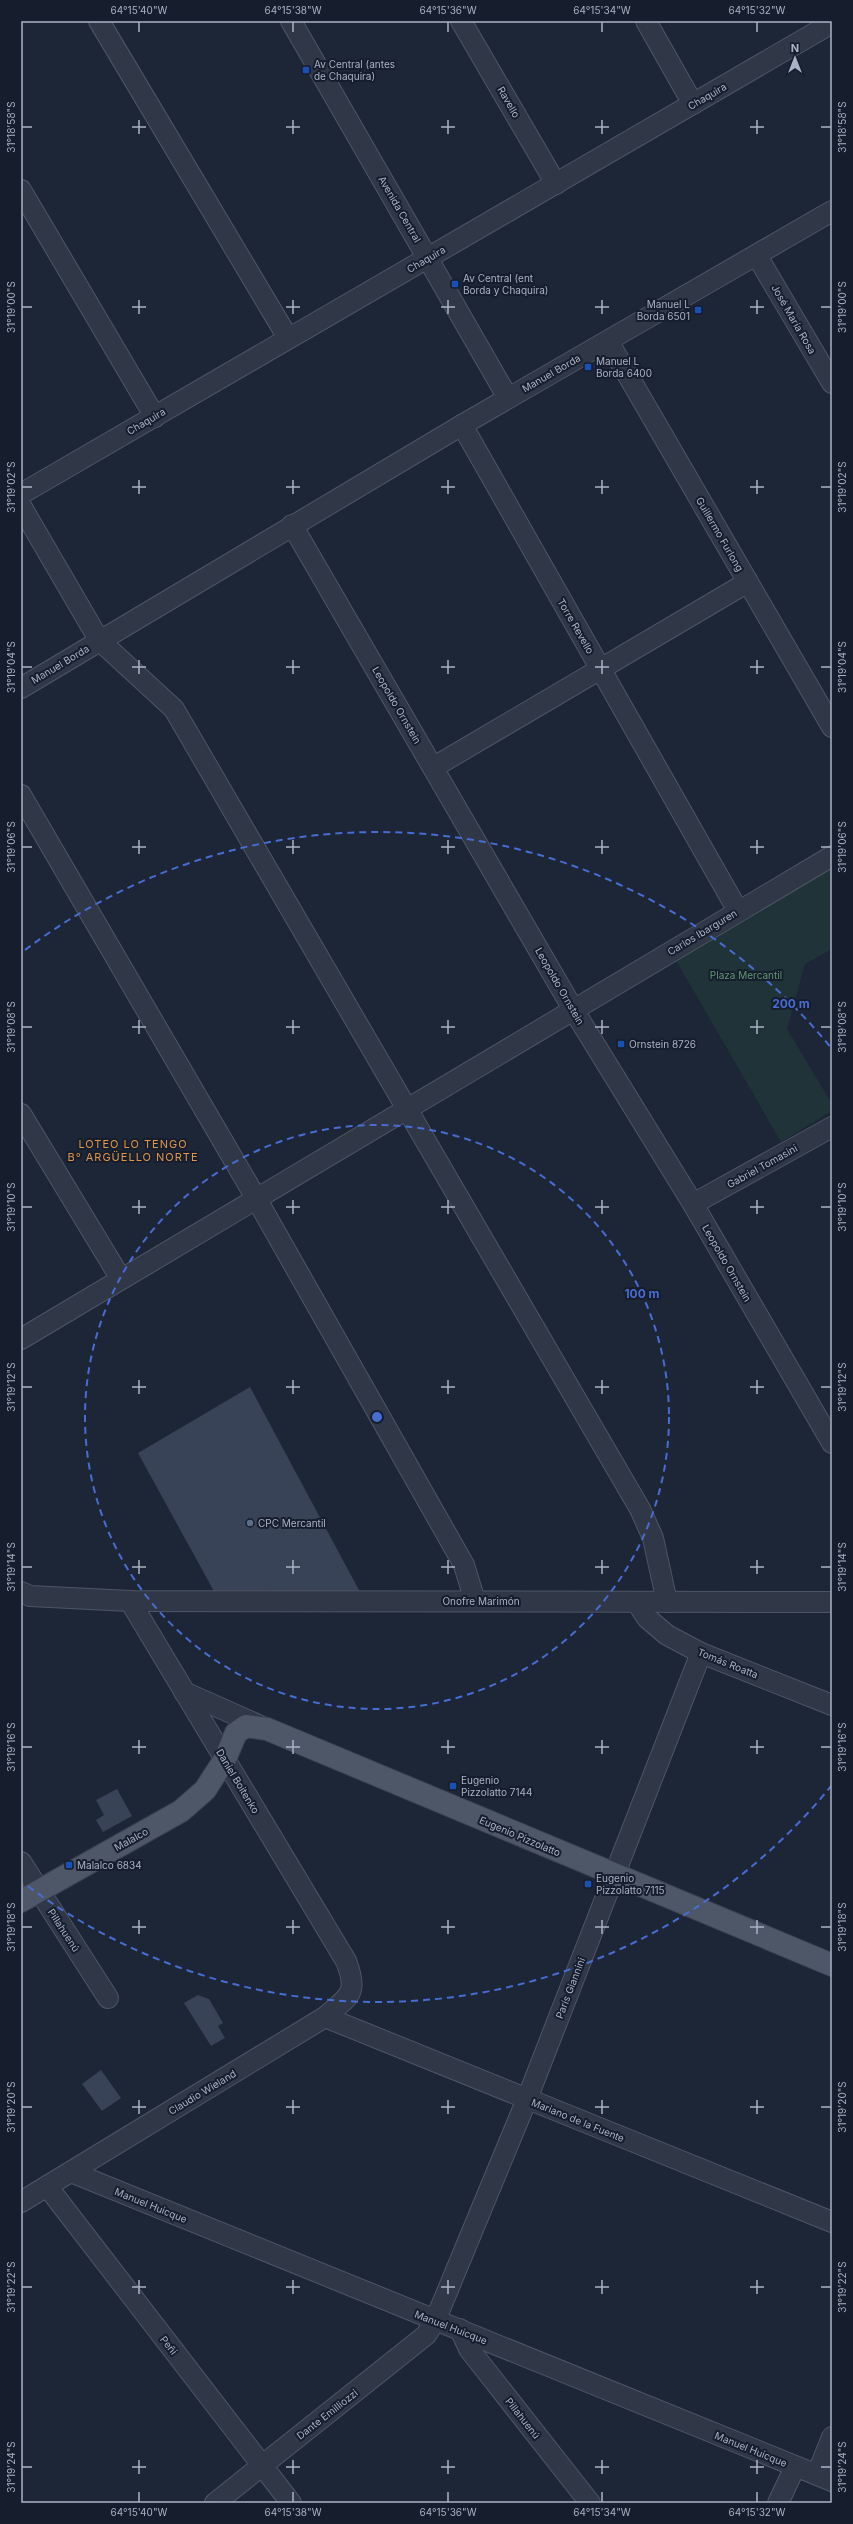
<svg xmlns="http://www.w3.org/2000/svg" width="853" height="2524" viewBox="0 0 853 2524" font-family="Inter,sans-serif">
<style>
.green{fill:#1f3339}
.building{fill:#384358}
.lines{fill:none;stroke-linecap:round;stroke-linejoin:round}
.minor-casing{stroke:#4e5566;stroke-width:22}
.major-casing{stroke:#3a4151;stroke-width:24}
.minor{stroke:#303848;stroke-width:20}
.major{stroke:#4e5768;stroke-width:22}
.ticks{fill:none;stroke:#aab2c5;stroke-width:1.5}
.ring{fill:none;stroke:#476cd2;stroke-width:2;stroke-dasharray:7 5}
.transit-dot{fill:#1a4fb4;stroke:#161d2c;stroke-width:1.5}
.service-dot{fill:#5c6f8a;stroke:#161d2c;stroke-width:1.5}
.labels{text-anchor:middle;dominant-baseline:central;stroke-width:4;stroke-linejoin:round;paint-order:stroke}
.poi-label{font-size:10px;fill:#aab2c5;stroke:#161d2c;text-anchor:start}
.street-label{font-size:10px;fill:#aab2c5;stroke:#161d2c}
.park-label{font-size:10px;fill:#609871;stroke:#161d2c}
.neighbourhood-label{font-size:11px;letter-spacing:1px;fill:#de974c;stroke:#161d2c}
.centre{fill:#476cd2;stroke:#161d2c;stroke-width:2}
.ring-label{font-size:12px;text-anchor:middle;font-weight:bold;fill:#476cd2;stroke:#161d2c;stroke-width:4;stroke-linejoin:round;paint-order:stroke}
.neatline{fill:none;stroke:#aab2c5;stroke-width:1.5}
.ticks-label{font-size:10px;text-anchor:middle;fill:#aab2c5}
</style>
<rect width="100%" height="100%" fill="#1d2637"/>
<path class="green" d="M832 862V949L805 964 787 1029 832 1104V1111L781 1142 673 955Z"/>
<g class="building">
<path d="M250 1387 360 1592 216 1595 138 1453Z"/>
<path d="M117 1789 132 1816 103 1832 96 1820 104 1815 96 1800Z"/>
<path d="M198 1995 209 1999 223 2023 218 2026 225 2038 211 2046 184 2003Z"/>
<path d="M101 2070 121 2098 102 2111 82 2084Z"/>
</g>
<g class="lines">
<g class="minor-casing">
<g id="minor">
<path d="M99 21 288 338"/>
<path d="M291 21 508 398"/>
<path d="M461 21 556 184"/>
<path d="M646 21 693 104"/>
<path d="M21 190 155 417"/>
<path d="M757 256 832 383"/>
<path d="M608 341 832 727"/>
<path d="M462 425 738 911"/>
<path d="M21 494 832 23"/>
<path d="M21 506 99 640 174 709 640 1509 653 1538 667 1602"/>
<path d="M292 525 573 1009 693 1204 832 1443"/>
<path d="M21 688 462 425 832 211"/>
<path d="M434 767 748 582"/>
<path d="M21 795 256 1198 464 1565 475 1601"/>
<path d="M21 1114 121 1279"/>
<path d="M693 1204 832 1127"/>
<path d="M21 1339 832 856"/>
<path d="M21 1592 30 1596 130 1601 832 1602"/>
<path d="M637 1603 647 1618 667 1635 701 1653 832 1705"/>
<path d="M184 1692 265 1728"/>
<path d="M21 1862 108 1998"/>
<path d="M325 2017 832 2222"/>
<path d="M71 2172 832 2481"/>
<path d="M47 2186 291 2503"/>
<path d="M21 2202 325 2017C349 1996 359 1994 346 1961L130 1601"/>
<path d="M460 2329 469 2349 590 2503"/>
<path d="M817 2475 832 2437"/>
<path d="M215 2503 426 2335 435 2321 527 2099 701 1653"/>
<path d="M778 2503 795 2467"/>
</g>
</g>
<g class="major-casing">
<path id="major" d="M21 1901 181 1811 205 1790 225 1759 236 1733 246 1726 267 1729 832 1965"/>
</g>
<use href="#minor" class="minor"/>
<use href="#major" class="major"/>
</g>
<path class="ticks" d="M139 22V32M293 22V32M448 22V32M602 22V32M757 22V32M139 120V134M293 120V134M448 120V134M602 120V134M757 120V134M22 127H32M132 127H146M286 127H300M441 127H455M595 127H609M750 127H764M821 127H831M139 300V314M293 300V314M448 300V314M602 300V314M757 300V314M22 307H32M132 307H146M286 307H300M441 307H455M595 307H609M750 307H764M821 307H831M139 480V494M293 480V494M448 480V494M602 480V494M757 480V494M22 487H32M132 487H146M286 487H300M441 487H455M595 487H609M750 487H764M821 487H831M139 660V674M293 660V674M448 660V674M602 660V674M757 660V674M22 667H32M132 667H146M286 667H300M441 667H455M595 667H609M750 667H764M821 667H831M139 840V854M293 840V854M448 840V854M602 840V854M757 840V854M22 847H32M132 847H146M286 847H300M441 847H455M595 847H609M750 847H764M821 847H831M139 1020V1034M293 1020V1034M448 1020V1034M602 1020V1034M757 1020V1034M22 1027H32M132 1027H146M286 1027H300M441 1027H455M595 1027H609M750 1027H764M821 1027H831M139 1200V1214M293 1200V1214M448 1200V1214M602 1200V1214M757 1200V1214M22 1207H32M132 1207H146M286 1207H300M441 1207H455M595 1207H609M750 1207H764M821 1207H831M139 1380V1394M293 1380V1394M448 1380V1394M602 1380V1394M757 1380V1394M22 1387H32M132 1387H146M286 1387H300M441 1387H455M595 1387H609M750 1387H764M821 1387H831M139 1560V1574M293 1560V1574M448 1560V1574M602 1560V1574M757 1560V1574M22 1567H32M132 1567H146M286 1567H300M441 1567H455M595 1567H609M750 1567H764M821 1567H831M139 1740V1754M293 1740V1754M448 1740V1754M602 1740V1754M757 1740V1754M22 1747H32M132 1747H146M286 1747H300M441 1747H455M595 1747H609M750 1747H764M821 1747H831M139 1920V1934M293 1920V1934M448 1920V1934M602 1920V1934M757 1920V1934M22 1927H32M132 1927H146M286 1927H300M441 1927H455M595 1927H609M750 1927H764M821 1927H831M139 2100V2114M293 2100V2114M448 2100V2114M602 2100V2114M757 2100V2114M22 2107H32M132 2107H146M286 2107H300M441 2107H455M595 2107H609M750 2107H764M821 2107H831M139 2280V2294M293 2280V2294M448 2280V2294M602 2280V2294M757 2280V2294M22 2287H32M132 2287H146M286 2287H300M441 2287H455M595 2287H609M750 2287H764M821 2287H831M139 2460V2474M293 2460V2474M448 2460V2474M602 2460V2474M757 2460V2474M22 2467H32M132 2467H146M286 2467H300M441 2467H455M595 2467H609M750 2467H764M821 2467H831M139 2492V2502M293 2492V2502M448 2492V2502M602 2492V2502M757 2492V2502"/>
<g class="ring">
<circle cx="377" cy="1417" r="292"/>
<path d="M832 1785A585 585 0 0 1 25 1884M25 950A585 585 0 0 1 832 1049"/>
</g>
<g class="transit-dot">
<rect x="302" y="66" width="8" height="8" rx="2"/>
<rect x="451" y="280" width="8" height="8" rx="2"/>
<rect x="694" y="306" width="8" height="8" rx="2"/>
<rect x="584" y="363" width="8" height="8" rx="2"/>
<rect x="617" y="1040" width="8" height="8" rx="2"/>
<rect x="449" y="1782" width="8" height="8" rx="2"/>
<rect x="65" y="1861" width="8" height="8" rx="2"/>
<rect x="584" y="1880" width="8" height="8" rx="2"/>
</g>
<circle class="service-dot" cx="250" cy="1523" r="4"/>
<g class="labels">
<g class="poi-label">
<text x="314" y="64">Av Central (antes<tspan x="314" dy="12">de Chaquira)</tspan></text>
<text x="463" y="278">Av Central (ent<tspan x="463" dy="12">Borda y Chaquira)</tspan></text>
<text x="690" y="304" text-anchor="end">Manuel L<tspan x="690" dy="12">Borda 6501</tspan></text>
<text x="596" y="361">Manuel L<tspan x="596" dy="12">Borda 6400</tspan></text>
<text x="629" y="1044">Ornstein 8726</text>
<text x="258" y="1523">CPC Mercantil</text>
<text x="461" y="1780">Eugenio<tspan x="461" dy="12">Pizzolatto 7144</tspan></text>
<text x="77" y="1865">Malalco 6834</text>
<text x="596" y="1878">Eugenio<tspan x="596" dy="12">Pizzolatto 7115</tspan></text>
</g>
<g class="street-label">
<text transform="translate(707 96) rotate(-30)">Chaquira</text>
<text transform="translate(509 102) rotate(60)">Ravello</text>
<text transform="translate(400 209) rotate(60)">Avenida Central</text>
<text transform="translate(426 259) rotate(-30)">Chaquira</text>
<text transform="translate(794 319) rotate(60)">José María Rosa</text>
<text transform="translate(551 373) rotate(-30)">Manuel Borda</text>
<text transform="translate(146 421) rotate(-30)">Chaquira</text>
<text transform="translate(720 534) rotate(60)">Guillermo Furlong</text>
<text transform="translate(576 626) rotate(60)">Torre Revello</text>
<text transform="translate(60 664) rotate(-31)">Manuel Borda</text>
<text transform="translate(397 705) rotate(60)">Leopoldo Ornstein</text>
<text transform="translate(702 932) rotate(-31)">Carlos Ibarguren</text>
<text transform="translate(560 986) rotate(60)">Leopoldo Ornstein</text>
<text transform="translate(762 1166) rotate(-29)">Gabriel Tomasini</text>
<text transform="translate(727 1263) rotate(60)">Leopoldo Ornstein</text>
<text x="481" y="1601">Onofre Marimón</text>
<text transform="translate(728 1663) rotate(22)">Tomás Roatta</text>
<text transform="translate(238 1781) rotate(59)">Daniel Boitenko</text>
<text transform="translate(520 1836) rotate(23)">Eugenio Pizzolatto</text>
<text transform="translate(131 1839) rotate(-29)">Malalco</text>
<text transform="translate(64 1930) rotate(57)">Pillahuenú</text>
<text transform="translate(570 1988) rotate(-69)">París Giannini</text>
<text transform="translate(202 2092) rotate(-31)">Claudio Wieland</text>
<text transform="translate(578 2120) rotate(22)">Mariano de la Fuente</text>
<text transform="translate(151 2205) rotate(22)">Manuel Huicque</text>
<text transform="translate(451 2327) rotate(21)">Manuel Huicque</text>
<text transform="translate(169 2345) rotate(52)">Peñi</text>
<text transform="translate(327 2414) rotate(-38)">Dante Emilliozzi</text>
<text transform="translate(523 2418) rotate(52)">Pillahuenú</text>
<text transform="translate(751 2449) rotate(22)">Manuel Huicque</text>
</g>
<g class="park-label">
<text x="746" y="975">Plaza Mercantil</text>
</g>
<g class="neighbourhood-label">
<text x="133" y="1144">LOTEO LO TENGO<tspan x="133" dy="13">B° ARGÜELLO NORTE</tspan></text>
</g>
</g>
<circle cx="377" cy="1417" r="6" class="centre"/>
<g class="ring-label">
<text x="791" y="1008">200 m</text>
<text x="642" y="1298">100 m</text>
</g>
<rect width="853" height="2524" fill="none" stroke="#161d2c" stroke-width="44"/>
<g transform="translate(795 58)" stroke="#161d2c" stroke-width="3" paint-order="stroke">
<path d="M0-3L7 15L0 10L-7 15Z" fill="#aab2c5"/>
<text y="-6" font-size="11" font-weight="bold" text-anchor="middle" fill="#aab2c5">N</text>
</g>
<rect x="22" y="22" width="809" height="2480" class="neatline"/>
<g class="ticks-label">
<text x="139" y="14">64°15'40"W</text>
<text x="293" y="14">64°15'38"W</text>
<text x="448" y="14">64°15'36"W</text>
<text x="602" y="14">64°15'34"W</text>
<text x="757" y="14">64°15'32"W</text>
<text transform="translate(11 127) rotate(-90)" y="4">31°18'58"S</text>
<text transform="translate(842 127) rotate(-90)" y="4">31°18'58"S</text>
<text transform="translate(11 307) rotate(-90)" y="4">31°19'00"S</text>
<text transform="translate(842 307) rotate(-90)" y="4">31°19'00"S</text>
<text transform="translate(11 487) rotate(-90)" y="4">31°19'02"S</text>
<text transform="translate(842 487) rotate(-90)" y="4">31°19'02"S</text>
<text transform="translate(11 667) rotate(-90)" y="4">31°19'04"S</text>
<text transform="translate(842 667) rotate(-90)" y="4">31°19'04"S</text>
<text transform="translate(11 847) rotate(-90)" y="4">31°19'06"S</text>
<text transform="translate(842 847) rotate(-90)" y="4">31°19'06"S</text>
<text transform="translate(11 1027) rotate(-90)" y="4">31°19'08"S</text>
<text transform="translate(842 1027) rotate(-90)" y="4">31°19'08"S</text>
<text transform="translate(11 1207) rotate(-90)" y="4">31°19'10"S</text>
<text transform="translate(842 1207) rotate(-90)" y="4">31°19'10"S</text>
<text transform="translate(11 1387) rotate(-90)" y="4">31°19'12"S</text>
<text transform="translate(842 1387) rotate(-90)" y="4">31°19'12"S</text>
<text transform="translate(11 1567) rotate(-90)" y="4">31°19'14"S</text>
<text transform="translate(842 1567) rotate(-90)" y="4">31°19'14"S</text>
<text transform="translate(11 1747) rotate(-90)" y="4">31°19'16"S</text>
<text transform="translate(842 1747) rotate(-90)" y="4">31°19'16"S</text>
<text transform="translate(11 1927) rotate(-90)" y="4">31°19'18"S</text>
<text transform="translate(842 1927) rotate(-90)" y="4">31°19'18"S</text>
<text transform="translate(11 2107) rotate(-90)" y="4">31°19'20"S</text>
<text transform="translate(842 2107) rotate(-90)" y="4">31°19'20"S</text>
<text transform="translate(11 2287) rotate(-90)" y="4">31°19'22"S</text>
<text transform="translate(842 2287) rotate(-90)" y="4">31°19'22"S</text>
<text transform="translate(11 2467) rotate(-90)" y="4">31°19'24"S</text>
<text transform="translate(842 2467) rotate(-90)" y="4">31°19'24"S</text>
<text x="139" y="2516">64°15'40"W</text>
<text x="293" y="2516">64°15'38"W</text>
<text x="448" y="2516">64°15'36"W</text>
<text x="602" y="2516">64°15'34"W</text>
<text x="757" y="2516">64°15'32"W</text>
</g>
</svg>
